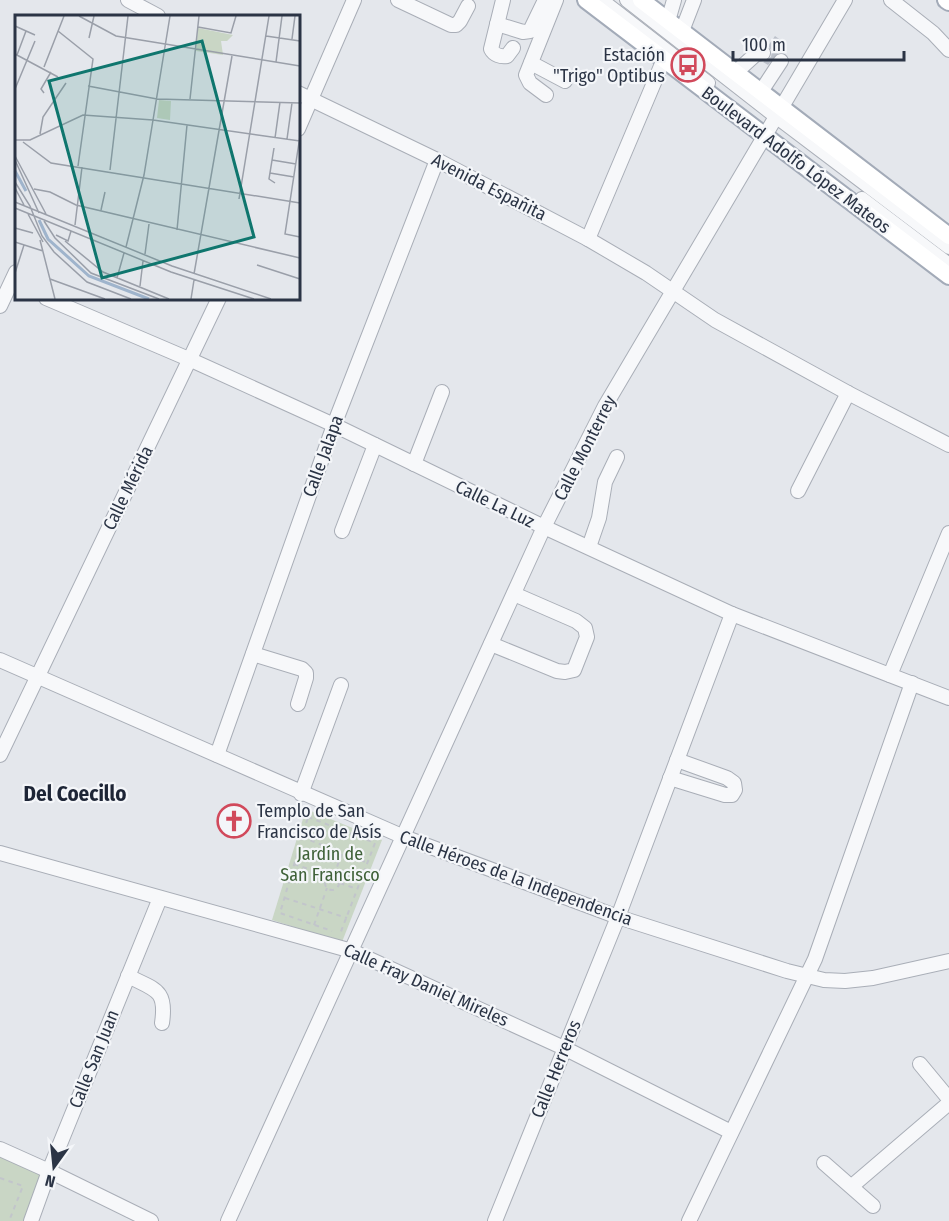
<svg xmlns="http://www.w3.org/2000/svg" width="949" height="1221" viewBox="0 0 949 1221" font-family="'Fira Sans Condensed',sans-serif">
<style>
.green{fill:#c9d6c5}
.building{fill:#bbc0ca}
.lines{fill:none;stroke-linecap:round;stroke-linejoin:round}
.minor-casing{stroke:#a9aeb7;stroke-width:16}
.major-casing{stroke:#a3abb8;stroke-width:20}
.path{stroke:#c2c5cb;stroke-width:2;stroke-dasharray:4.5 4.5;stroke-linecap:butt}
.minor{stroke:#f7f8fa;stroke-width:14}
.major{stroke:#fff;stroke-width:16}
.labels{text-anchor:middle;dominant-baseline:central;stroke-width:4.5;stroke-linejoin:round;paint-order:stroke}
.poi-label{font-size:18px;fill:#2b3445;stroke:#f4f6f9;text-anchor:end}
.street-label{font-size:18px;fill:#2b3445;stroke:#f4f6f9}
.park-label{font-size:18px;fill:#3f6138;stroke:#f4f6f9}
.quarter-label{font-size:21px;font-weight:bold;fill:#1d2536;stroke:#f4f6f9}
.inset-river{fill:none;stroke:#9fb4cc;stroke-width:3}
.inset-road{fill:none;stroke:#9a9fa9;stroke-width:1.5}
.view{fill:#0f766e;fill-opacity:0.15;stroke:#0f766e;stroke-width:3}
.inset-edge{fill:none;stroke:#2b3445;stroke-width:3}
</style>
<rect width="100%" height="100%" fill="#e4e7ec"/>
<g class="green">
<path d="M306 809 382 840 342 942 272 920Z"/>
<path d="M0 1151 49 1172 30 1221H0Z"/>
</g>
<path class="building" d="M775 36 786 44 768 65 763 62 771 57 772 51 768 46Z"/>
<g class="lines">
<g class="minor-casing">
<g id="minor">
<path d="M128 0 158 16"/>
<path d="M398 0 451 25H456L460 21 468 6"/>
<path d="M503 0 491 49C494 55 501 57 507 56L513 48"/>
<path d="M601 0 708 83"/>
<path d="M627 0 777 117 949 247"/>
<path d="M891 0 933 33 949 50"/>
<path d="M668 21 674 0"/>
<path d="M497 24 523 32 530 31 545 0"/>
<path d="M682 31 694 0"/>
<path d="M531 63 565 81"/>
<path d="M735 73 756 54 763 53"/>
<path d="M298 93 437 160 588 239 646 273 715 320 848 393 949 445"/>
<path d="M760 93 781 61"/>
<path d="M546 95 530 83 526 75 556 0"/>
<path d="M298 129 354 0"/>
<path d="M862 199 949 265"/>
<path d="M588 239 664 59"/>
<path d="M46 298 191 360 334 425 544 527 732 614 949 698"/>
<path d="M0 306 16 272"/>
<path d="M414 464 442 392"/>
<path d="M798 491 848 393"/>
<path d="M342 531 375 445"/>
<path d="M589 547 599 518 605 482 617 457"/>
<path d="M491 644 557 671 565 672 574 670 587 637 585 628 576 621 514 594"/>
<path d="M253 654 302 669 306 673V678L298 704"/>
<path d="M0 660 404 837 618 917 787 971 824 980 845 981 873 978 949 961"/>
<path d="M890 675 949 533"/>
<path d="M0 755 219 298"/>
<path d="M217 755 334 425 437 160"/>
<path d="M670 778 725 795H732L735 790 734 783 727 778 677 760"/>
<path d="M301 794 341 685"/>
<path d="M0 853 352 951 564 1048 731 1132"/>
<path d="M128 976C155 990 167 989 162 1023"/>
<path d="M920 1064 949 1099"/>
<path d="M0 1149 49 1171 151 1221"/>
<path d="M824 1163 873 1206"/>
<path d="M852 1186 949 1103"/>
<path d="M31 1221 49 1171 160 898"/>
<path d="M228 1221 544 527 605 406 845 0"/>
<path d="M495 1221 618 917 732 614"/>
<path d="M689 1221 815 959 912 683"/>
</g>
</g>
<g class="major-casing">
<g id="major">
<path d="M586 0 949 276"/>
<path d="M641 0 949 236"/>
<path d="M946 0 949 2"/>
</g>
</g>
<g class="path">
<path d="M310 810 280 913 332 931"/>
<path d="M308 817 375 843 340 934"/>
<path d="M302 837 368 863"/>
<path d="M294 864 328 876"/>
<path d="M334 875 342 853"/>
<circle cx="332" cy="883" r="7"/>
<path d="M340 883 357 889"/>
<path d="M285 898 347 918"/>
<path d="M314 925 327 888"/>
<path d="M0 1178 23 1186 9 1221"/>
</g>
<use href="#minor" class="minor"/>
<use href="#major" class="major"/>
</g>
<defs>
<g id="bus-ring" transform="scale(1.725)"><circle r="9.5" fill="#f4f6f9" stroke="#d1495b" stroke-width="1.5"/><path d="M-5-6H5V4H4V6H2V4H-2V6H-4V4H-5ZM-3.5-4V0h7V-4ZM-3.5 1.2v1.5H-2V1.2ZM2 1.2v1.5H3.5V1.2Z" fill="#d1495b"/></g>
<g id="church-ring" transform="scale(1.725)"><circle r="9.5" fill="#f4f6f9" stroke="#d1495b" stroke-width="1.5"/><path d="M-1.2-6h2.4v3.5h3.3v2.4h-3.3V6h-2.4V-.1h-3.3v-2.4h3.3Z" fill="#d1495b"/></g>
</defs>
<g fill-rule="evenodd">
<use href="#bus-ring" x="688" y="65"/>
<use href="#church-ring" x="234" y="821"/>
</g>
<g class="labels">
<g class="poi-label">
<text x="665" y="55">Estación<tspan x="665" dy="21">"Trigo" Optibus</tspan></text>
<text x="257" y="811" text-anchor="start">Templo de San<tspan x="257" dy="21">Francisco de Asís</tspan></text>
</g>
<g class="street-label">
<text transform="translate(796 160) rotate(37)">Boulevard Adolfo López Mateos</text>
<text transform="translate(489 187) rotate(27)">Avenida Españita</text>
<text transform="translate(585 448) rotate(-63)">Calle Monterrey</text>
<text transform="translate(323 456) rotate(-70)">Calle Jalapa</text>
<text transform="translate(128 488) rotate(-64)">Calle Mérida</text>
<text transform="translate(495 504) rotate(26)">Calle La Luz</text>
<text transform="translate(516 878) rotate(20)">Calle Héroes de la Independencia</text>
<text transform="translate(426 985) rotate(24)">Calle Fray Daniel Mireles</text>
<text transform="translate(94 1059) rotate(-68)">Calle San Juan</text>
<text transform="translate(556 1069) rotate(-68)">Calle Herreros</text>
</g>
<g class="park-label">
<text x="330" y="854">Jardín de<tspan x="330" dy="21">San Francisco</tspan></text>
</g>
<g class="quarter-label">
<text x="75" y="794">Del Coecillo</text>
</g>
</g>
<g transform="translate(15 15)">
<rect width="285" height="285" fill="#e4e7ec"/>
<path d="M183 13 218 20 212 26H206L208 40 181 36ZM144 85 156 86 155 105 142 103Z" fill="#c9d6c5"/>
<path class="inset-river" d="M0 156 11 176M24 205 33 224 74 261 134 284"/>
<path class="inset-road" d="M64 1 101 21 285 51M0 11 20 20M183 12 216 18 221 1M43 16 78 44 63 151M251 21 285 26M74 23 79 1M277 24 280 1M0 39 43 62M2 40 11 16M261 47 267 1M29 52 49 1M73 71 142 84 285 88M0 74 20 26M29 78 26 74 36 57M175 84 184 1M25 119 28 102 51 68M285 121 270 219 285 222M260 123 265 87M272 124 277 88M0 125H15L68 100 138 105 285 126M8 127 36 148 285 188M259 133 254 164 260 168M0 141 31 199M0 145 24 198M257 145 281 149M95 155 113 1M255 158 279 162M0 167 15 191 27 221 39 237 72 267 116 284M0 173 9 190M19 174 35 177 61 190 285 243M224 184 254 1M0 187 157 251 256 284M0 193 156 257 239 284M86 195 90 177M13 199 28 227M29 206 40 223 76 258 144 284M60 210 67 152M0 213 18 218M162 215 172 110M41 220 53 226 56 216M25 225 40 284M50 226 88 257 154 284M0 227 28 236M111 232 129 160 155 1M130 239 134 209M242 250 285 264M0 258 9 230M179 259 217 41M102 263 109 238M35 264 90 284M125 271 128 246M176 284 179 265"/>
<path class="view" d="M187 26 239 222 87 263 34 66Z"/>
<rect width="285" height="285" class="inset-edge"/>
</g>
<g transform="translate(54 1167) rotate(195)" stroke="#f4f6f9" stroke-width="4.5" paint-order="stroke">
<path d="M0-4.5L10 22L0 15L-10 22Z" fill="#2b3445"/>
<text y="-9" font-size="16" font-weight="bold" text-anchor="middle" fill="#2b3445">N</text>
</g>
<path d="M733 51v9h171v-9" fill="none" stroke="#2b3445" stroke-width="3"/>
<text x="742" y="51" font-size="18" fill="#2b3445" stroke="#f4f6f9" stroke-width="4.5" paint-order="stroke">100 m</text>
</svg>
